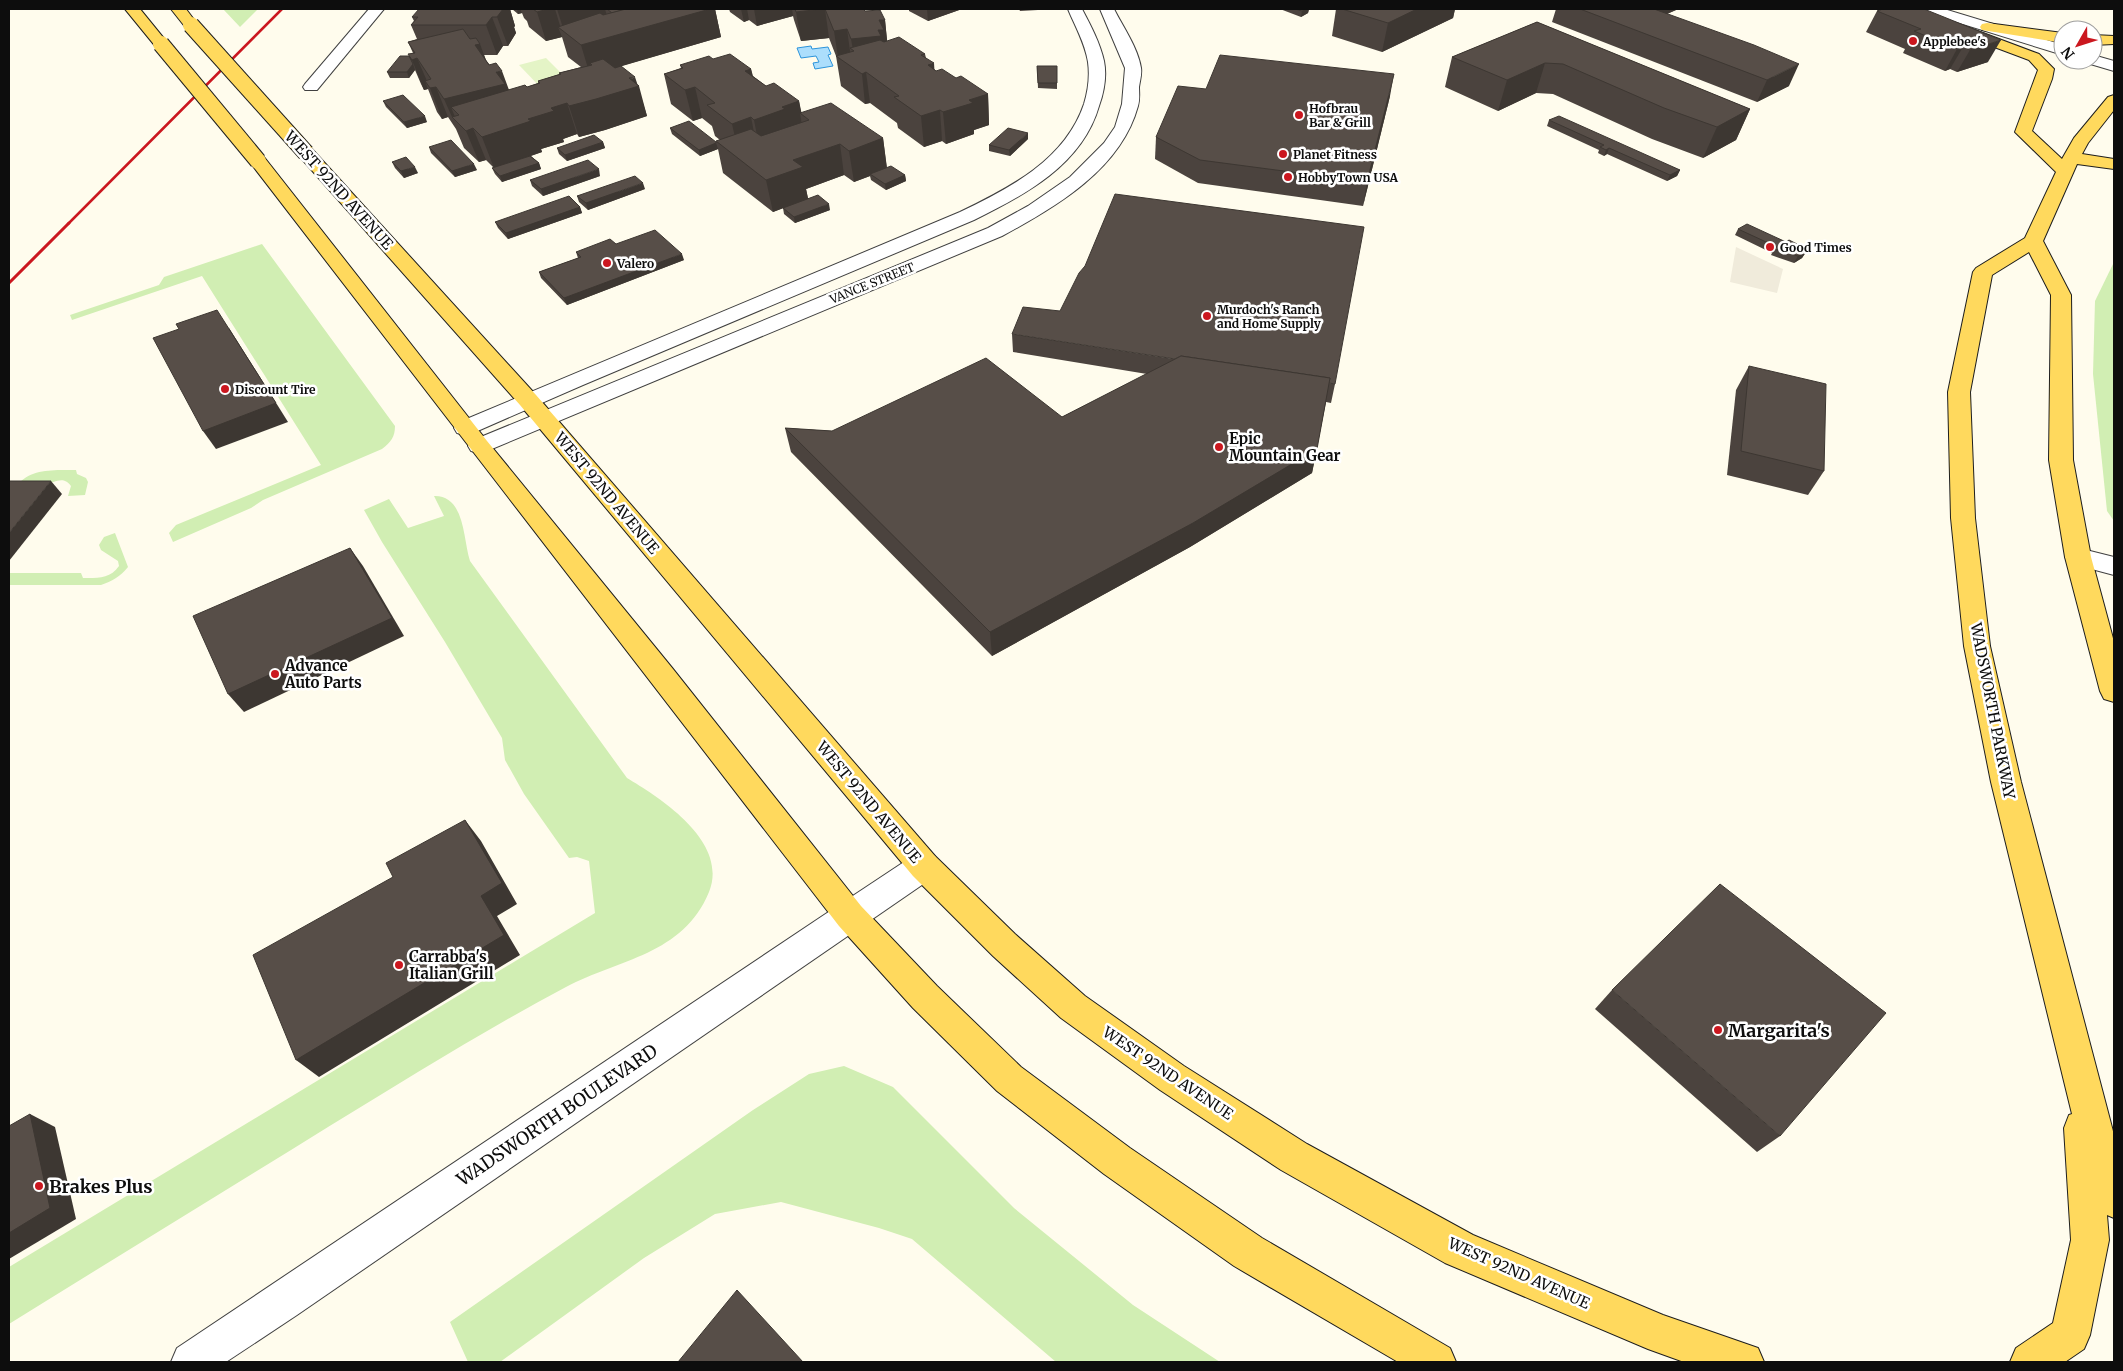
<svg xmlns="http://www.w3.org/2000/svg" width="2123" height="1371" viewBox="0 0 2123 1371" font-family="Merriweather,serif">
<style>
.green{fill:#d1eeb3}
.pitch{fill:#e4f4c6}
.plaza{fill:#f0ebdb}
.water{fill:#acdefc;stroke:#2c94db}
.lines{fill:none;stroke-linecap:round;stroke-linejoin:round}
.minor-casing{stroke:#404040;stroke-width:2}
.major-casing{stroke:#1e1e1e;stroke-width:2}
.minor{fill:#fff;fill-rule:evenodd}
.major{fill:#ffd95d;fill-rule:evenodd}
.rail-far1{stroke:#cb171f;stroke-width:2.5}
.rail{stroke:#cb171f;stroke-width:3}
.major-bridge-casing{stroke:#1e1e1e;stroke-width:18;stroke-linecap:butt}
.major-bridge{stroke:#ffd95d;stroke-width:16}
.wall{fill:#4b433e}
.shaded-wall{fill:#3d3732}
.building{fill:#574e48;stroke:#3d3732}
.poi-dot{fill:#cb171f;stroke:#fff;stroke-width:2}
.labels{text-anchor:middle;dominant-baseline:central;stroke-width:5;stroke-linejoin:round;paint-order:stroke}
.far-poi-label{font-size:12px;font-weight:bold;fill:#0d0d0d;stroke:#fff;text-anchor:start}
.far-street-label{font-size:12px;fill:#0d0d0d;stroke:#fff}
.street-label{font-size:15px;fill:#0d0d0d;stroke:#fff}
.poi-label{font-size:15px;font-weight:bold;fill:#0d0d0d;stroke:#fff;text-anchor:start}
.near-poi-label{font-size:18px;font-weight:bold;fill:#0d0d0d;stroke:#fff;text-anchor:start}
.near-street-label{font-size:18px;fill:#0d0d0d;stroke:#fff}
</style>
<rect width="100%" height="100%" fill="#fffced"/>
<g class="green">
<path d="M223 9H258L240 27Z"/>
<path d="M262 244 395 426C395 437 391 442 382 449L263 500 251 508 173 542 169 533 176 525 321 465 202 276 72 320 70 315 159 285 164 277Z"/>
<path d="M2114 262V521L2107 511 2093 374 2095 301Z"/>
<path d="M76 470 77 474 86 478 88 482 85 495 68 496 71 486C63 475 55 483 45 484 37 485 27 483 19 483 33 468 57 470 76 470Z"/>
<path d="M434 496C465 495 463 539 470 561L627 778C662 799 729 842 709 892 683 955 619 959 566 987 485 1030 407 1079 328 1127 222 1193 115 1258 9 1324V1267L595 913 589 861 577 857 569 858 524 794 505 760 502 738 445 642 382 542 364 510 389 499 408 528 444 516Z"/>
<path d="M115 533 128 567C120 577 112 581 101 585H9V573H81L83 578C97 578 110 579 119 566L118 561 101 550 99 545 104 537Z"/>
<path d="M844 1066 893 1087 1014 1208 1133 1305 1220 1362H1056L912 1239 879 1228 781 1202 715 1214 644 1258 500 1362H468L450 1322 753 1110 809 1074Z"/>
</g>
<path class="pitch" d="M546 58 572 84 544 91 519 65Z"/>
<path class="plaza" d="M1736 247 1783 269 1777 293 1730 282Z"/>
<path class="water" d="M811 46 812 49 828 47 831 54 828 55 833 66 815 69 813 63 819 62 816 56 801 58 797 48Z"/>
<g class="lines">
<g class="minor-casing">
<g id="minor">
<path d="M369 9H384L317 90H305L303 87 305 84Z"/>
<path d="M1068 9H1082C1091 26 1100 43 1104 61 1107 76 1104 92 1099 106 1082 165 1025 195 974 220L583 385 473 433 465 435 457 433 454 428 457 423 960 212C1010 188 1065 160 1084 104 1088 91 1090 76 1088 62 1085 43 1075 26 1068 9Z"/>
<path d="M1100 9H1114C1123 27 1138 48 1141 68 1142 74 1140 80 1139 87 1139 93 1140 99 1138 106 1121 169 1056 207 1002 236L487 451 479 453 471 451 468 446 471 441 988 228 1028 206 1070 177 1104 143 1115 127 1122 104 1125 68Z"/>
<path d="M1922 9H1944L2063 45V55L1924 12Z"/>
<path d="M2093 55 2114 61V71L2087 63 2085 60H2093Z"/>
<path d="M2078 548 2114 557V575L2069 563 2065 557 2069 551Z"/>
<path d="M924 852 935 856 939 866 935 876 297 1315 226 1362H171L177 1348 821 917 913 856Z"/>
</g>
</g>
<g class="major-casing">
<g id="major">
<path d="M125 9H140L166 41 169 44 166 47H156Z"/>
<path d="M171 9H186L198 25 196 28H186Z"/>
<path d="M1908 9H1924L1927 12 2039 54 2054 69 2052 79 2032 131 2062 159 2074 138 2108 97 2114 95V110L2088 143 2082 154 2114 159V169L2077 164 2043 241 2071 295 2073 460 2091 557 2114 642V702L2104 699 2100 691 2065 557 2049 460 2051 295 2029 252 1992 275 1970 392 1975 518 1990 646 2021 782 2114 1135V1218L2107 1215 2109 1240 2090 1335 2084 1349 2065 1362H2010L2016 1348 2053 1323 2071 1240 2064 1128 2069 1115 2072 1114 1991 782 1964 646 1951 518 1948 392 1973 272 1976 268 2025 238 2056 172 2015 132 2038 70 2029 60 1917 18Z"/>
<path d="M1987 23 2063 33V43L1982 30 1980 27 1982 24Z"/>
<path d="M2093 35 2114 36V44L2093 45Z"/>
<path d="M306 148 312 149 536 395 935 856 1015 934 1085 996 1184 1066 1307 1144 1473 1235 1663 1315 1758 1348 1764 1362H1684L1648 1349 1445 1263 1281 1170 1160 1090 1061 1018 993 956 913 876 520 405 300 157 297 153 300 149Z"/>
<path d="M258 156 264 157 487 441 673 669 861 906 937 986 1021 1067 1130 1148 1262 1238 1450 1348 1456 1362H1398L1234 1266 1104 1174 997 1091 913 1008 839 926 252 165 249 161 252 157Z"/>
</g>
</g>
<use href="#minor" class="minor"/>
<use href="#major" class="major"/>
<path class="rail-far1" d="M68 224 282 9"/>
<path class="rail" d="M9 283 69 223"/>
<g class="major-bridge-casing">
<g id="major-bridge">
<path d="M191 25 306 153"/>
<path d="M161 44 258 161"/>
</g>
</g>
<use href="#major-bridge" class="major-bridge"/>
</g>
<g class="wall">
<path d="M510 9 515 26 514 27 516 33 508 46H503L497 55H484L486 60 509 90 527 87 538 83V81L560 74 559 73 581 67 568 57 562 37 546 41 529 27 527 21 524 18 522 13 518 14 512 9H715L721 37 621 66 637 84 647 116 605 130 579 137 577 134 563 139 564 142 541 149 542 152 531 156 539 163 541 169 502 182 495 174 492 168H494L486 160 479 162 464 148 456 129 448 117 442 119 437 112 428 89 424 90 421 84 415 70 409 78H390L387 72 413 53 408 42 417 39 411 25 414 21 412 17Z"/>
<path d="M729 9H863L865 11 885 20 887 41 925 54 926 58 934 69 936 71 956 78 988 94 989 125 974 130V134L946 144 942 141 924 147 898 128 897 123 870 103 865 104 841 86 836 56 829 38 801 41 794 20 793 16 757 26 749 20 744 22 730 12Z"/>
<path d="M909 9H962L928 21 909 11Z"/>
<path d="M1019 9H1038V10L1020 11Z"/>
<path d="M1280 9H1309L1308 13 1301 17Z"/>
<path d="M1336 9H1455L1453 18 1382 52 1332 36Z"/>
<path d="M1556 9H1676V10L1667 14 1789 86 1757 102 1552 22Z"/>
<path d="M1924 9 1988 62 1957 72 1950 69 1945 71 1903 53 1905 49 1866 32 1877 11Z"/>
<path d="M1537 22 1750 109 1736 140 1703 158 1652 139 1553 94 1536 93 1498 111 1445 87 1452 57Z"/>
<path d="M713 59 751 69 753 76 766 86 799 101 801 113 883 138 887 168 905 175 906 181 886 190 871 180 870 176 854 182 844 175 806 189 808 198 830 210 795 223 784 214 783 208 773 212 723 173 718 149 700 156 672 134 670 128 716 142 720 140 715 136 712 126 702 118 693 121 671 104 664 74 681 68 680 65Z"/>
<path d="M1037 66H1057V89L1038 88Z"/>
<path d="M1206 89 1390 96 1363 206 1198 183 1155 159 1156 137Z"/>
<path d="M383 101 427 122 407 128 386 107Z"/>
<path d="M1549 120 1680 170 1677 176 1667 181 1607 154 1604 156 1598 153 1599 150 1547 126Z"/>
<path d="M1028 139 1010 156 989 151V145Z"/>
<path d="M603 142 605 148 567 161 559 154 557 148Z"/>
<path d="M429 147 477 170 455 177 431 153Z"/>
<path d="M392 162 418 173 404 178 395 168Z"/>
<path d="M600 176 543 196 532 186 530 180Z"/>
<path d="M645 189 588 210 579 202 577 196Z"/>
<path d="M580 207 582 213 508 239 498 228 495 222Z"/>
<path d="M1738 229 1786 242 1797 244 1796 247 1806 252 1802 258 1794 263 1771 255 1772 253 1735 235Z"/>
<path d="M616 244 684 260 567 305 541 278 539 272 578 258 576 252Z"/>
<path d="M1012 334 1335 384 1331 403 1326 402 1312 473 1190 547 992 656 791 452 785 428 832 431 1062 417 1147 374 1013 352Z"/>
<path d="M1749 366 1824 471 1808 495 1727 475 1736 390Z"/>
<path d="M1612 990 1780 1136 1757 1152 1595 1009Z"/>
</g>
<g class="shaded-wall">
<path d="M501 9H510L515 26 514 27 516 33 508 46 497 17Z"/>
<path d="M517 9H520L522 13 518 14Z"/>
<path d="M548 9H555L561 29 558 27 562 37 546 41 537 12Z"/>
<path d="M557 9H605L609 24 564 31Z"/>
<path d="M710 9H715L721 37 595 74 592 65 590 63 594 74 590 75 581 45Z"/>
<path d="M741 9H747L749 20 744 22Z"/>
<path d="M754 9H792L793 16 757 26Z"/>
<path d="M825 9 829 38 801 41 796 12Z"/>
<path d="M927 9H962L928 21Z"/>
<path d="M1307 9H1309L1308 13 1301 17 1302 11Z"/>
<path d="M1417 9H1455L1453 18 1382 52 1388 23Z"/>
<path d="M1648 9H1676V10L1643 24Z"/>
<path d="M492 17 503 46 497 55 486 25Z"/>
<path d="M879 20H885L888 49 854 51 853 50 851 39 878 30Z"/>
<path d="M847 29 851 59 838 57 834 31Z"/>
<path d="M2001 40 1988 62 1957 72 1970 50Z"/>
<path d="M480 44 491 74 475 45Z"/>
<path d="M1963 47 1950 69 1945 71 1957 49Z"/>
<path d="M417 58 430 88 436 87 448 117 442 119 430 88 425 81 428 89 424 90 412 60Z"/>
<path d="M934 63 936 94 928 65Z"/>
<path d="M1545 63 1536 93 1498 111 1507 80Z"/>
<path d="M413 64 415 70 409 78 407 72Z"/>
<path d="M1799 64 1789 86 1757 102 1767 80Z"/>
<path d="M751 69 757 99 745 71Z"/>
<path d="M502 71 513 101 451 107 457 122 452 117 444 99 496 72Z"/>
<path d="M866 72 870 103 865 104 862 74Z"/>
<path d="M1394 74 1390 96 1363 206 1367 182Z"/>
<path d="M635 77 638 86H639L647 116 605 130 579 137 569 106Z"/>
<path d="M695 87 702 118 693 121 685 90Z"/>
<path d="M988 94 989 125 974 130V134L946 144 943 112 969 100Z"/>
<path d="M799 101 802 115 800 113 803 132 760 151 754 120 782 107Z"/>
<path d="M567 103 577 134 563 139 564 142 541 149 542 152 494 168 482 137 528 119 551 108Z"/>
<path d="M1750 109 1736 140 1703 158 1717 127Z"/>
<path d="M940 110 942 141 924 147 921 116Z"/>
<path d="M425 116 427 122 407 128 404 122Z"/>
<path d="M751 117 757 148 739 155 732 124Z"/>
<path d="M473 128 486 160 479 162 466 131Z"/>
<path d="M1028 133V139L1010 156 1009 150Z"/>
<path d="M883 138 887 170 870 174V176L854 182 849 151Z"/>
<path d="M603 142 605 148 567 161 565 155Z"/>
<path d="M716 143 718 149 700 156 699 150Z"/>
<path d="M840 144 844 175 806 189 808 199 773 212 766 180 793 160Z"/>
<path d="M1609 148 1607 154 1604 156 1606 150Z"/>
<path d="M539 163 541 169 502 182 500 176Z"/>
<path d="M474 164 477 170 455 177 452 171Z"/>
<path d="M415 167 418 173 404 178 401 171Z"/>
<path d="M599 169 600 176 543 196 541 189Z"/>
<path d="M1680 170 1677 176 1667 181 1670 175Z"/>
<path d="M905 175 906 181 886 190 885 184Z"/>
<path d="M643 183 645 189 588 210 586 203Z"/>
<path d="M829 204 830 210 795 223 794 217Z"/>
<path d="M580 207 582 213 508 239 506 233Z"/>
<path d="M1806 252 1802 258 1794 263 1798 256Z"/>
<path d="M682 254 684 260 567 305 564 298Z"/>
<path d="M229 328 288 422 216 449 203 431Z"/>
<path d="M1317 449 1312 473 1190 547 992 656 990 632Z"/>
<path d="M51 481 62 494 9 561V533Z"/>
<path d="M350 548 363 566 404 636 244 712 228 694Z"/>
<path d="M465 820 481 841 517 904 497 916 520 955 319 1077 296 1060 481 896Z"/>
<path d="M30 1114 55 1127 76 1219 9 1259V1233Z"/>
</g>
<g class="building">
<path d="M419 9H503L497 17H492L486 25H411L418 17H412Z"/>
<path d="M533 9H548L537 12Z"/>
<path d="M607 9H626L612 13Z"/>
<path d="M626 9H710L581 45 558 27 600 13 603 15Z"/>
<path d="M795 9H822L796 12Z"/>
<path d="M825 9H863L865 11 880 10 885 20H879L884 30H878L881 36 851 39 847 29 834 31Z"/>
<path d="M1295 9H1307L1302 11Z"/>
<path d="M1342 9H1417L1388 23Z"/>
<path d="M1580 9H1654L1754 45 1799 64 1767 80Z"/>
<path d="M1883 9H1924L2001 40 1970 50 1963 47 1957 49 1914 31 1921 29 1877 11Z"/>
<path d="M1537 22 1750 109 1717 127 1664 108 1563 64 1545 63 1507 80 1452 57Z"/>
<path d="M463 29 470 39 476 38 480 44 475 45 489 65 496 63 502 71 496 72 505 84 444 99 436 87 430 88 425 81 431 79 417 58 412 60 408 54 415 53 408 42Z"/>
<path d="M899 37 925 54 921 55 934 63 928 65 936 71 942 69 956 78 961 76 988 94 969 100 973 103 943 112 940 110 921 116 894 97 899 96 866 72 862 74 836 56 854 51 850 48 880 40 884 42Z"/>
<path d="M730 54 751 69 745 71 766 86 774 83 799 101 782 107 785 109 754 120 751 117 732 124 707 105 715 103 695 87 685 90 664 74 683 68 680 65 709 56 713 59Z"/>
<path d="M1220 55 1394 74 1367 182 1200 160 1156 137 1178 86 1206 89Z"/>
<path d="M400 56H409L413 64 407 72H387Z"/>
<path d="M603 59 615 68 621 66 635 77 629 78 639 86 596 99 569 106 567 103 551 108 554 111 528 119 531 121 482 137 473 128 466 131 452 117 459 115 451 107 525 85 527 87 540 83 538 81 561 74 559 73 592 65 590 63Z"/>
<path d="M1037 66H1057V83H1038Z"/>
<path d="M403 95 425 116 404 122 383 101Z"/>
<path d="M831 103 883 138 849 151 840 144 793 160 803 167 766 180 716 141 751 129 761 136 809 120 800 113Z"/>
<path d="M1559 116 1680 170 1670 175 1609 148 1606 150 1600 147 1604 145 1549 120Z"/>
<path d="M689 121 716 142V143L699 150 670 128Z"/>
<path d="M1008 128 1028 133 1009 150 989 145Z"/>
<path d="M594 135 603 142 565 155 557 148Z"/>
<path d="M451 140 474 164 452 171 429 147Z"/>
<path d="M530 156 539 163 500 176 492 168Z"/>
<path d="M406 157 415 167 401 171 392 162Z"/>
<path d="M588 160 599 169 541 189 530 180Z"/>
<path d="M891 166 905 175 885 184 870 174Z"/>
<path d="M635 176 643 183 586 203 577 196Z"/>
<path d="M1115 194 1364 227 1335 384 1329 383 1330 378 1181 356 1175 359 1012 334 1023 307 1060 311 1079 273 1085 266Z"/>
<path d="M818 195 829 204 794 217 783 208Z"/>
<path d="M569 196 580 207 506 233 495 222Z"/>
<path d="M1747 224 1786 242 1789 240 1797 244 1793 246 1806 252 1798 256 1774 249 1777 247 1738 229Z"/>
<path d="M655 230 682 254 564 298 539 272 581 257 576 252 610 239 616 244Z"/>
<path d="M217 310 276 403 203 431 153 338 179 329 176 324Z"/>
<path d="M1181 356 1330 378 1317 449 1193 523 990 632 785 428 832 431 986 358 1062 417Z"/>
<path d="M1749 366 1826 384 1824 471 1741 451Z"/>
<path d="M9 481H51L9 533Z"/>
<path d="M350 548 392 618 228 694 193 616Z"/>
<path d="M465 820 502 883 481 896 504 935 296 1060 253 955 393 877 386 863Z"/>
<path d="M1720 884 1886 1013 1780 1136 1612 990Z"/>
<path d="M30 1114 50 1208 9 1233V1126Z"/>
<path d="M737 1290 803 1362H678Z"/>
</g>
<g class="poi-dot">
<circle cx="1913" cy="41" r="5"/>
<circle cx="1299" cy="115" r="5"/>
<circle cx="1283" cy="154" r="5"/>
<circle cx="1288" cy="177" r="5"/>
<circle cx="1770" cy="247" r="5"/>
<circle cx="607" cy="263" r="5"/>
<circle cx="1207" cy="316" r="5"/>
<circle cx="225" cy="389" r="5"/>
<circle cx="1219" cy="447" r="5"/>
<circle cx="275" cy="674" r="5"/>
<circle cx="399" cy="965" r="5"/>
<circle cx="1718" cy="1030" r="5"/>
<circle cx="39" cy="1186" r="5"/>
</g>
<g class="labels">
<g class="far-poi-label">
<text x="1923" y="41">Applebee's</text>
<text x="1309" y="108">Hofbrau<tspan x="1309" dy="14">Bar &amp; Grill</tspan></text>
<text x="1293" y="154">Planet Fitness</text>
<text x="1298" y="177">HobbyTown USA</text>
<text x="1780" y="247">Good Times</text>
<text x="617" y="263">Valero</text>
<text x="1217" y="309">Murdoch's Ranch<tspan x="1217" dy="14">and Home Supply</tspan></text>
<text x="235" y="389">Discount Tire</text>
</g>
<g class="far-street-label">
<text transform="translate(872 283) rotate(-22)">VANCE STREET</text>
</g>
<g class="street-label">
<text transform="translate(339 190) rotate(48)">WEST 92ND AVENUE</text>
<text transform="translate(607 493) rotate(50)">WEST 92ND AVENUE</text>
<text transform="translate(1993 711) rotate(79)">WADSWORTH PARKWAY</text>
<text transform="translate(869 802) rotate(50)">WEST 92ND AVENUE</text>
<text transform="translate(1168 1073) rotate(34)">WEST 92ND AVENUE</text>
<text transform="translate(1519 1273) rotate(24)">WEST 92ND AVENUE</text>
</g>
<g class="poi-label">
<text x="1229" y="438">Epic<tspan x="1229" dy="17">Mountain Gear</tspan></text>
<text x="285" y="665">Advance<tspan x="285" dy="17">Auto Parts</tspan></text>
<text x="409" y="956">Carrabba's<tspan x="409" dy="17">Italian Grill</tspan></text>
</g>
<g class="near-poi-label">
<text x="1728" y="1030">Margarita's</text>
<text x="49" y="1186">Brakes Plus</text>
</g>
<g class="near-street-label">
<text transform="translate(557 1115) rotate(-34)">WADSWORTH BOULEVARD</text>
</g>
</g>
<rect width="2123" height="1371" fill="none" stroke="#0d0d0d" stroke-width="20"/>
<g transform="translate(2078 45) rotate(231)"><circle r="24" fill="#ffffff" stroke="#9e9e9e"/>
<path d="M0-4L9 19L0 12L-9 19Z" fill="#cb171f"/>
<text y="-8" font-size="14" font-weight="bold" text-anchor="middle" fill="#0d0d0d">N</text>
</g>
</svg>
